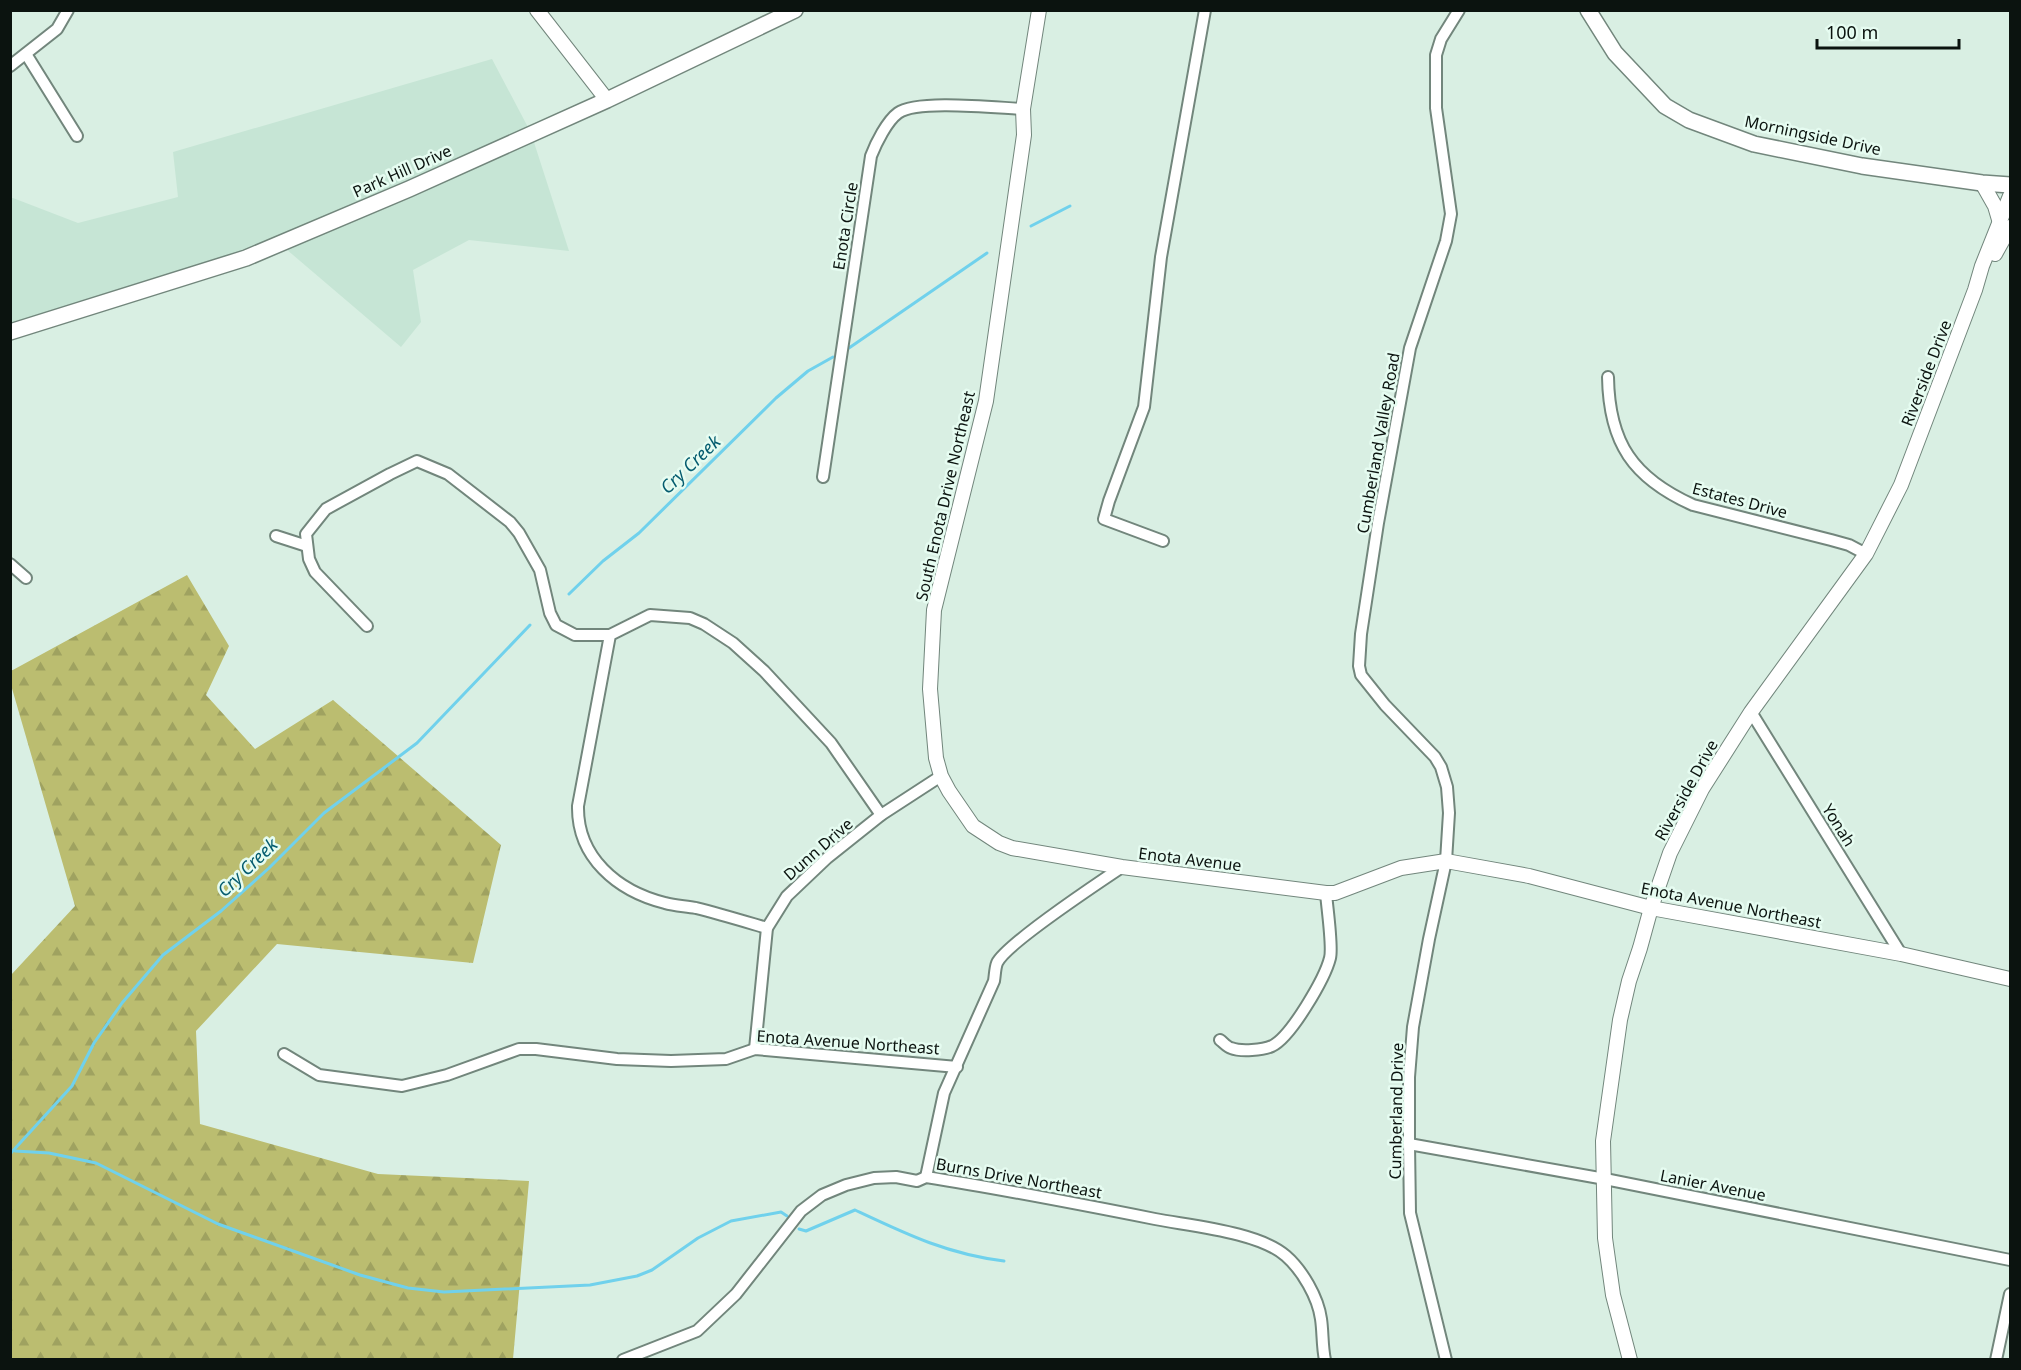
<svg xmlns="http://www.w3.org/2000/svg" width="2021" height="1370" viewBox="0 0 2021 1370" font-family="'Noto Sans',sans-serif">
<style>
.built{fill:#c6e5d5}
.forest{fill:url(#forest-firs)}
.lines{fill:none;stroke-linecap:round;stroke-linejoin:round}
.stream{stroke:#70d1ec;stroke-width:3}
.minor-casing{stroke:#72867c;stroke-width:14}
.tertiary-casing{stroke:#72867c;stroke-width:16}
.secondary-casing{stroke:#72867c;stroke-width:18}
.minor{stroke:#fff;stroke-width:10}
.tertiary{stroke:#fff;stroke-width:14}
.secondary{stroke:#fff;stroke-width:15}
.labels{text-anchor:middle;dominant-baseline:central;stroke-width:5;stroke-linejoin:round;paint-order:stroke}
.street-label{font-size:16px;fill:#0b130f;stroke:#e6fcf1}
.water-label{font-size:18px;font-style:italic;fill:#055c6f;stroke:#e6fcf1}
</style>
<defs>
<pattern id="forest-firs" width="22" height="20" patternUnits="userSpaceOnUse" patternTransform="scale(1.5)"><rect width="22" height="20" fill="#bbbd70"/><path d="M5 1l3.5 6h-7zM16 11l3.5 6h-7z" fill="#9fa260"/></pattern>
</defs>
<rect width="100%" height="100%" fill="#d9efe3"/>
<path class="built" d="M492 59 531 133 569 251 469 240 413 270 421 322 401 347 286 249 11 332 10 198H13L78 223 178 197 173 152Z"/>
<path class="forest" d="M187 575 229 646 206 695 255 749 333 700 501 845 473 963 277 944 196 1031 200 1124 378 1174 529 1181 513 1359H11V975L75 906 11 685V671Z"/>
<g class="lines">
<g class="stream">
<path d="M1031 226 1070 206"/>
<path d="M849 348 987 253"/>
<path d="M569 594 603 561 639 533 776 398 808 371 833 357"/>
<path d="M15 1151 49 1153 96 1163 218 1224 360 1275 408 1288 444 1292 590 1285 637 1276 652 1270 698 1238 731 1221 781 1212 787 1216"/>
<path d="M10 1154 72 1086 94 1043 122 1003 163 955 221 911 269 868 324 813 417 743 530 625"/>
<path d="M799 1229 806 1231 855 1210C906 1234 947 1254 1004 1261"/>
</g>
<g class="minor-casing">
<g id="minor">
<path d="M26 54 77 136"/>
<path d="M10 66 57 29 68 10"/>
<path d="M1608 377C1609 443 1633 478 1693 505L1831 540 1849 545 1866 554"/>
<path d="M823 477 871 156C876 143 887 121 898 113 917 99 998 108 1023 109"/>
<path d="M276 536 307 546"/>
<path d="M1163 541 1104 519 1109 501 1144 407 1161 257 1205 10"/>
<path d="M10 564 26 578"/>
<path d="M367 626 315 572 309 559 306 534 326 509 390 474 417 461 448 474 510 522 519 533 540 570 550 613 556 625 575 635H610"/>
<path d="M1751 712 1901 954"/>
<path d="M767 928C743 921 720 914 696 908 686 906 675 906 665 903 617 891 577 857 578 806L610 635 650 615 690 618 704 624 733 643 764 671 831 743 881 815"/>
<path d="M1220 1040C1223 1042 1227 1047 1231 1048 1241 1052 1263 1050 1272 1046 1291 1037 1325 978 1330 958 1333 947 1327 907 1326 893"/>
<path d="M755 1049 767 928 787 896 827 858 881 815 941 776"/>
<path d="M284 1054 319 1075 402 1086 447 1075 519 1049H536L617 1059 671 1061 726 1059 755 1049 957 1067"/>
<path d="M1409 1144 1605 1179 2010 1260"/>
<path d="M926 1177 944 1093 994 981C995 975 995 968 997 963 1005 945 1101 881 1122 867"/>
<path d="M623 1360 697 1331 736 1294 801 1211 822 1195 846 1185 874 1178 896 1177 917 1181 926 1177C1003 1189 1079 1204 1155 1219 1191 1226 1259 1232 1286 1256 1302 1270 1318 1297 1321 1319 1323 1332 1322 1346 1325 1360"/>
<path d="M1446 1360 1410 1213 1409 1144V1077L1413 1027 1429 939 1446 861 1449 813 1447 787 1441 767 1435 757 1385 705 1361 675 1359 666 1361 634 1378 523 1410 348 1446 241 1451 214 1436 108V55L1441 39 1459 10"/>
<path d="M1996 1360 2010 1294"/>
</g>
</g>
<g class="tertiary-casing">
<g id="tertiary">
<path d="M537 10 607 100"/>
<path d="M1039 10 1023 109 1024 135 986 401 934 610 930 689 936 758 941 776 949 791 973 826 999 843 1012 848 1122 867 1326 893H1335L1401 868 1446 861 1529 876 1651 908 1901 954 2010 979"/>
<path d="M1982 183 1995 206 2000 223"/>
<path d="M1995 254 2010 227"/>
<path d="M1630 1360 1613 1295 1605 1238 1603 1141 1620 1020 1629 981 1640 948 1651 908 1670 853 1702 789 1751 712 1866 554 1901 485 1975 290 1982 266 2010 196"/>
</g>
</g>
<g class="secondary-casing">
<g id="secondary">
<path d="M1588 10 1615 53 1665 106 1689 120 1754 144 1862 166 1982 183 2010 185"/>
<path d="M10 332 246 258 409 189 607 100 795 10"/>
</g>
</g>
<use href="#minor" class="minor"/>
<use href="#tertiary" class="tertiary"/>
<use href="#secondary" class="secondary"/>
</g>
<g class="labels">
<g class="street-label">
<text transform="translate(1813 135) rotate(12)">Morningside Drive</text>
<text transform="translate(402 171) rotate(-24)">Park Hill Drive</text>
<text transform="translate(845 226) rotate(-81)">Enota Circle</text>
<text transform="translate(1926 373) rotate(-69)">Riverside Drive</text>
<text transform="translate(1378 443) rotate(-80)">Cumberland Valley Road</text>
<text transform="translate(945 496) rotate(-77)">South Enota Drive Northeast</text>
<text transform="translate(1740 500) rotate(15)">Estates Drive</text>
<text transform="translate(1686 790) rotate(-61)">Riverside Drive</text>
<text transform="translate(1839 825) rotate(58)">Yonah</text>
<text transform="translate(818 849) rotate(-41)">Dunn Drive</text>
<text transform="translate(1190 859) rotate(7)">Enota Avenue</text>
<text transform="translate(1731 905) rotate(11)">Enota Avenue Northeast</text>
<text transform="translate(848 1042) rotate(4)">Enota Avenue Northeast</text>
<text transform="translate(1396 1111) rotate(-89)">Cumberland Drive</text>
<text transform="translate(1019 1178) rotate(10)">Burns Drive Northeast</text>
<text transform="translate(1713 1185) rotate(11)">Lanier Avenue</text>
</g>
<g class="water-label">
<text transform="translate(690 464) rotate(-44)">Cry Creek</text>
<text transform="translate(247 867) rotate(-44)">Cry Creek</text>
</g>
</g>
<rect width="2021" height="1370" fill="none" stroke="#0b130f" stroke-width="24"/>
<path d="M1817 39v9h142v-9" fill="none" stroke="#0b130f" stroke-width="3"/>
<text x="1826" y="39" font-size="18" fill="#0b130f" stroke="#e6fcf1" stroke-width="4.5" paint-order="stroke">100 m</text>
</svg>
